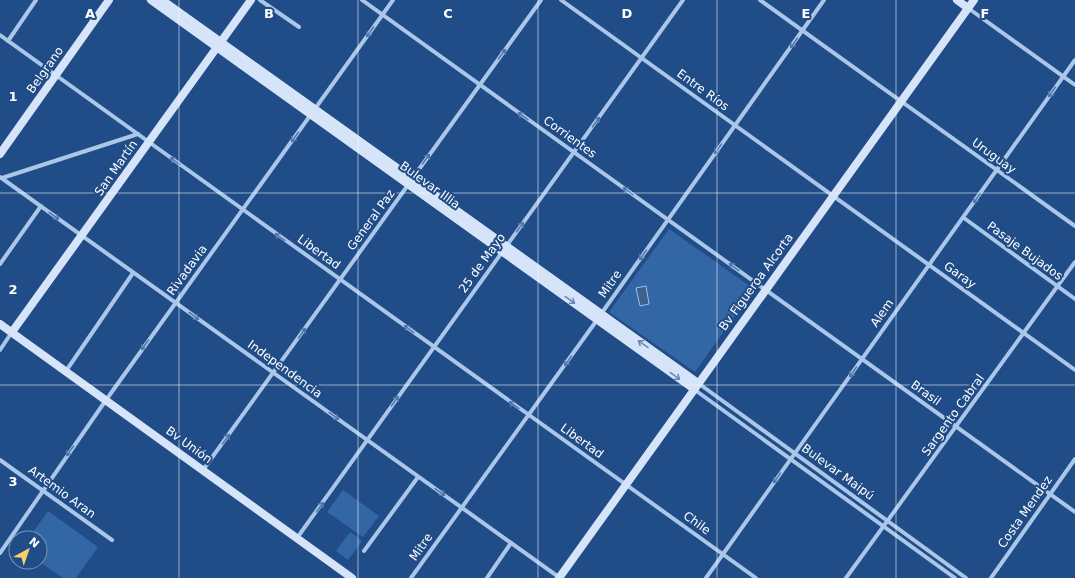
<svg xmlns="http://www.w3.org/2000/svg" width="1075" height="578" viewBox="0 0 1075 578" font-family="'DejaVu Sans',sans-serif">
<style>
.green{fill:#3366a5}
.water{fill:#3f608a;stroke:#9dc1ec}
.lines{fill:none;stroke-linecap:round;stroke-linejoin:round}
.street{stroke:#aac7ea;stroke-width:4}
.secondary{stroke:#d5e4f8;stroke-width:8}
.oneway{stroke:#5077aa}
.oneway2{stroke:#6889b4}
.grid{fill:none;stroke:#fff;stroke-width:1;stroke-opacity:0.55}
.labels{text-anchor:middle;dominant-baseline:central;stroke-width:4;stroke-linejoin:round;paint-order:stroke}
.street-label{font-size:12px;fill:#fff;stroke:#204c87}
.grid-label{font-size:13px;text-anchor:middle;font-weight:bold;fill:#fff;stroke:#204c87;stroke-width:4;stroke-linejoin:round;paint-order:stroke}
</style>
<rect width="100%" height="100%" fill="#204c87"/>
<g class="green">
<path d="M669 229 754 289 695 372 609 312Z"/>
<path d="M343 490 379 516 363 537 327 512Z"/>
<path d="M48 511 98 547 76 578H63L40 562V538H29Z"/>
<path d="M350 532 362 541 348 560 336 551Z"/>
</g>
<path class="water" d="M646 286 649 304 640 306 636 288Z"/>
<g class="lines">
<g class="street">
<path d="M260 0 299 27"/>
<path d="M362 0 1075 512"/>
<path d="M561 0 1075 370"/>
<path d="M760 0 1075 226"/>
<path d="M968 8 1075 85"/>
<path d="M0 35 756 578"/>
<path d="M8 41 36 0"/>
<path d="M0 177 560 578"/>
<path d="M2 178 138 134"/>
<path d="M412 179 541 0"/>
<path d="M964 218 1075 299"/>
<path d="M0 264 41 206"/>
<path d="M601 314 824 0"/>
<path d="M0 350 12 332"/>
<path d="M66 371 133 273"/>
<path d="M698 383 966 578"/>
<path d="M695 390 955 578"/>
<path d="M0 460 112 540"/>
<path d="M203 470 408 185"/>
<path d="M297 538 683 0"/>
<path d="M364 551 418 477"/>
<path d="M0 553 106 400 393 0"/>
<path d="M411 578 597 320"/>
<path d="M487 578 511 543"/>
<path d="M706 578 1075 60"/>
<path d="M846 578 1075 262"/>
<path d="M991 578 1075 459"/>
</g>
<g class="secondary">
<path d="M151 0 694 389"/>
<path d="M162 0 698 383"/>
<path d="M957 0 968 8"/>
<path d="M0 154 109 0"/>
<path d="M0 324 352 578"/>
<path d="M12 332 251 0"/>
<path d="M559 578 974 0"/>
</g>
</g>
<defs><path id="oneway-shaft" d="M-6 0H5M1.5-3L5.5 0L1.5 3" fill="none" stroke-width="1.6" stroke-linecap="round" stroke-linejoin="round"/></defs>
<g class="oneway">
<use href="#oneway-shaft" transform="translate(370 32) rotate(126)"/>
<use href="#oneway-shaft" transform="translate(794 43) rotate(125)"/>
<use href="#oneway-shaft" transform="translate(502 54) rotate(-54)"/>
<use href="#oneway-shaft" transform="translate(1052 92) rotate(125)"/>
<use href="#oneway-shaft" transform="translate(523 116) rotate(-144)"/>
<use href="#oneway-shaft" transform="translate(596 122) rotate(-54)"/>
<use href="#oneway-shaft" transform="translate(295 137) rotate(126)"/>
<use href="#oneway-shaft" transform="translate(718 149) rotate(125)"/>
<use href="#oneway-shaft" transform="translate(426 159) rotate(-54)"/>
<use href="#oneway-shaft" transform="translate(175 161) rotate(-144)"/>
<use href="#oneway-shaft" transform="translate(628 191) rotate(-144)"/>
<use href="#oneway-shaft" transform="translate(977 198) rotate(125)"/>
<use href="#oneway-shaft" transform="translate(54 216) rotate(36)"/>
<use href="#oneway-shaft" transform="translate(520 227) rotate(-54)"/>
<use href="#oneway-shaft" transform="translate(280 237) rotate(-144)"/>
<use href="#oneway-shaft" transform="translate(643 255) rotate(125)"/>
<use href="#oneway-shaft" transform="translate(734 267) rotate(-144)"/>
<use href="#oneway-shaft" transform="translate(194 316) rotate(36)"/>
<use href="#oneway-shaft" transform="translate(409 329) rotate(-144)"/>
<use href="#oneway-shaft" transform="translate(302 333) rotate(-54)"/>
<use href="#oneway-shaft" transform="translate(145 345) rotate(126)"/>
<use href="#oneway-shaft" transform="translate(568 361) rotate(125)"/>
<use href="#oneway-shaft" transform="translate(853 372) rotate(125)"/>
<use href="#oneway-shaft" transform="translate(395 401) rotate(-54)"/>
<use href="#oneway-shaft" transform="translate(514 405) rotate(-144)"/>
<use href="#oneway-shaft" transform="translate(334 416) rotate(36)"/>
<use href="#oneway-shaft" transform="translate(226 439) rotate(-54)"/>
<use href="#oneway-shaft" transform="translate(70 451) rotate(125)"/>
<use href="#oneway-shaft" transform="translate(777 478) rotate(125)"/>
<use href="#oneway-shaft" transform="translate(440 492) rotate(35)"/>
<use href="#oneway-shaft" transform="translate(320 507) rotate(-54)"/>
</g>
<g class="oneway2">
<use href="#oneway-shaft" transform="translate(570 300) rotate(36)"/>
<use href="#oneway-shaft" transform="translate(643 344) rotate(-145)"/>
<use href="#oneway-shaft" transform="translate(675 376) rotate(36)"/>
</g>
<path class="grid" d="M179 0V578M358 0V578M538 0V578M717 0V578M896 0V578M0 193H1075M0 385H1075"/>
<g class="labels">
<g class="street-label">
<text transform="translate(45 70) rotate(-55)">Belgrano</text>
<text transform="translate(703 90) rotate(36)">Entre Ríos</text>
<text transform="translate(570 137) rotate(36)">Corrientes</text>
<text transform="translate(994 156) rotate(36)">Uruguay</text>
<text transform="translate(116 168) rotate(-55)">San Martín</text>
<text transform="translate(430 185) rotate(36)">Bulevar Illia</text>
<text transform="translate(371 220) rotate(-54)">General Paz</text>
<text transform="translate(1025 251) rotate(36)">Pasaje Bujados</text>
<text transform="translate(319 252) rotate(36)">Libertad</text>
<text transform="translate(482 263) rotate(-54)">25 de Mayo</text>
<text transform="translate(187 270) rotate(-54)">Rivadavia</text>
<text transform="translate(960 275) rotate(36)">Garay</text>
<text transform="translate(756 282) rotate(-54)">Bv Figueroa Alcorta</text>
<text transform="translate(610 284) rotate(-55)">Mitre</text>
<text transform="translate(882 313) rotate(-55)">Alem</text>
<text transform="translate(285 369) rotate(36)">Independencia</text>
<text transform="translate(926 393) rotate(36)">Brasil</text>
<text transform="translate(953 415) rotate(-54)">Sargento Cabral</text>
<text transform="translate(582 441) rotate(36)">Libertad</text>
<text transform="translate(189 445) rotate(36)">Bv Unión</text>
<text transform="translate(838 472) rotate(36)">Bulevar Maipú</text>
<text transform="translate(62 492) rotate(36)">Artemio Aran</text>
<text transform="translate(1025 512) rotate(-55)">Costa Mendez</text>
<text transform="translate(697 523) rotate(36)">Chile</text>
<text transform="translate(421 547) rotate(-55)">Mitre</text>
</g>
</g>
<g class="grid-label">
<text x="90" y="18">A</text>
<text x="269" y="18">B</text>
<text x="448" y="18">C</text>
<text x="627" y="18">D</text>
<text x="806" y="18">E</text>
<text x="985" y="18">F</text>
<text x="13" y="101">1</text>
<text x="13" y="294">2</text>
<text x="13" y="486">3</text>
</g>
<g transform="translate(28 550) rotate(40)"><circle r="19" fill="#204c87" stroke="#7994b7"/>
<path d="M0-3L7 15L0 10L-7 15Z" fill="#f8d06a"/>
<text y="-6" font-size="11" font-weight="bold" text-anchor="middle" fill="#ffffff">N</text>
</g>
</svg>
